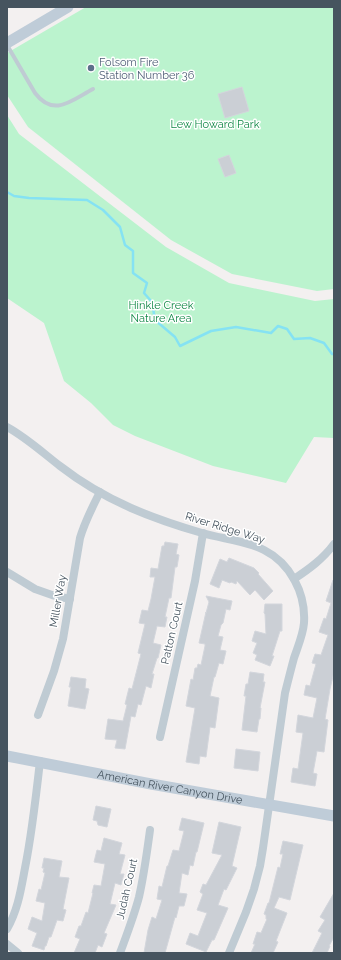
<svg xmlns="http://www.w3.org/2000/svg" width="341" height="960" viewBox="0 0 341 960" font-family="Raleway,sans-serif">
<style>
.green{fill:#bbf3ce}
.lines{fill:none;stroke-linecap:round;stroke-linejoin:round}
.stream{stroke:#85e2f3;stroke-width:2.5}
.building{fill:#cbcfd5;stroke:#d3d6dc}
.lane{stroke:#bfcbd3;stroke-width:4}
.street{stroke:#bfcbd3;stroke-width:8}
.secondary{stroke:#bfccd8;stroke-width:11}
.service-dot{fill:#5c6f8a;stroke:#fff;stroke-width:1.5}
.labels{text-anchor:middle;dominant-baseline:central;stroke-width:3;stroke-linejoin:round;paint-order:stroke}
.service-label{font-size:11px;fill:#4e5e75;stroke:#fff;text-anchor:start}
.park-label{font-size:11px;fill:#108846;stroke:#fff}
.street-label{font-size:11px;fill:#46545f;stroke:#fff}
</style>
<rect width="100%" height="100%" fill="#f3f0f0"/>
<g class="green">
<path d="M86 7H334V289L317 291 232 274 171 240 28 127 7 95V53Z"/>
<path d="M7 115 19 134 166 247 229 283 315 301 334 299V438L314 437 286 483 213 466 135 436 113 425 91 403 64 381 44 323 7 298Z"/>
</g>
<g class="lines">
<path class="stream" d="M7 192 14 196 29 198 87 200 103 210 120 227 125 245 133 251V273L147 283 144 293 152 302 155 320 175 337 180 346 211 331 236 327 271 333 278 326 287 329 294 339 310 338 324 343 332 354H334"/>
</g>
<g class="building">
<path d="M242 87 249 111 225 118 218 94Z"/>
<path d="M229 155 236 173 225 177 218 159Z"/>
<path d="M165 542 178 544 176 554 179 555 177 567H175L171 598H169L165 617H167L165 627 157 626 153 643 161 645 158 658H157L152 674H154L151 688 146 686 141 705 138 704 135 717 131 716 125 749 115 748 117 740 105 739 108 719 123 721 127 705 125 704 129 688 132 689 141 654 138 653 145 624 139 623 142 610 148 611 151 599 155 577H150L151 568 158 569 162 546H164Z"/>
<path d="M229 558 254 568 259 573 258 574 273 591 264 600 255 590 250 595 237 581 236 584 231 582 230 583 222 580 219 588 210 584 220 559 227 562Z"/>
<path d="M333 580 334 581V672L330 689 325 719 328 720 324 752 317 751 313 773 317 774 315 786 291 782 293 768 298 769 303 733 296 732 298 715 313 718 317 698 304 695 306 685 310 686 316 664 312 663 315 654 321 655 328 635 319 632 324 618 326 619 331 603 326 601Z"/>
<path d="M206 596 232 601 230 610 226 609 223 623 221 625 218 636 223 637 220 650 226 651 223 664 219 663 215 677H214L210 696 219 698 215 728 210 727 206 757 200 756 199 764 186 762 195 708 186 706 191 679 193 680 195 668H197L198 664 201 665 205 646V644L199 643 206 612V613L209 602Z"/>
<path d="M265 604H282V631H280L272 656H274L270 666 255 660 257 655 253 653 257 643 252 641 255 631 266 634 265 614 264 613Z"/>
<path d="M250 672 264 674 263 682H265L260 708H261L260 719H259L257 732 242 730 246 696H244L246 684H248Z"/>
<path d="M71 677 86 679 85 688 89 689 85 709 68 706 71 687H69Z"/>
<path d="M236 749 260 752 258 771 234 768Z"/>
<path d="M96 806 111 809 107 827 98 825 97 821 93 820Z"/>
<path d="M182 818 204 823 197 852H196L193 866 190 865 188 875 182 873 179 893 187 894 184 906H179L176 918 175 917 165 953H144L148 930 152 917 156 919 162 900 157 899 159 886 162 887 167 866H168L173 850 179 851 184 831 179 830Z"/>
<path d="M219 822 241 827 232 866 237 868 226 890 224 889 218 905 228 908 214 940H212L206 952 186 944 190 933 198 936 207 913 197 910 203 894 200 892 203 884 206 885 222 855 212 853Z"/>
<path d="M104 838 122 843 119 854 125 855 120 874H124L121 885 115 883 110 904 116 905 104 933 107 934 102 947 98 945 95 953H74L80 939 75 937 79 926H81L86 912 88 913 93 893H92L94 885 101 886 105 864 94 862 97 850 101 851Z"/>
<path d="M283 841 303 845 290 900 279 897 274 908 287 913 276 941 278 942 273 953H251L255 944H253L257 932 261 933 267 919H266V915L264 914 268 903H269L278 867 280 868 283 854H280Z"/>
<path d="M44 858 62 861 59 877 69 878 63 909 66 910 63 921 57 920 51 937H49L46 946H45L44 950 32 946 37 933 28 929 32 917 42 921 45 903 36 901 39 889 41 890 45 873 43 872 44 868H42Z"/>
<path d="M334 893V937L329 946H330L327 953H312L322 933 318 931 325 920 320 917Z"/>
</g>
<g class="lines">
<path class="lane" d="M7 45 35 93C54 118 72 100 93 89"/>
<g class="street">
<path d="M7 427C27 438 43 453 60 466 82 483 106 497 131 508 154 518 178 526 202 533 222 539 245 540 264 550 290 563 306 593 304 623 303 635 298 646 294 658 291 669 288 681 285 693L263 848 260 866 254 889 246 912 229 953"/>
<path d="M7 572 35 589 52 595 70 599"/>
<path d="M294 579C309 569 323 559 334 544"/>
<path d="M38 715 54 671 63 639 80 538C85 521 92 508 100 492"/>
<path d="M160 737 195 581 203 533"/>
<path d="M7 929C18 910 21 889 25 868 32 833 36 797 40 761"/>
<path d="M7 944 18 953"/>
<path d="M120 953C127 934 134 916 139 897 144 875 147 852 150 830"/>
</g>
<g class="secondary">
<path d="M7 43 68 7"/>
<path id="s1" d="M7 756 151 784 334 816"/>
</g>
</g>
<circle class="service-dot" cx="91" cy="68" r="4"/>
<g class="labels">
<g class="service-label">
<text x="99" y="62">Folsom Fire<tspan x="99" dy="13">Station Number 36</tspan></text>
</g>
<g class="park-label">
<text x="215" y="124">Lew Howard Park</text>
<text x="161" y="305">Hinkle Creek<tspan x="161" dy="13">Nature Area</tspan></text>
</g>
<g class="street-label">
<text transform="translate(225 528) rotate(17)">River Ridge Way</text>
<text transform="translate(58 601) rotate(-80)">Miller Way</text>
<text transform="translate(172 633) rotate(-77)">Patton Court</text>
<text stroke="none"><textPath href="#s1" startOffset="166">American River Canyon Drive</textPath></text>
<text transform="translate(127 889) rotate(-77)">Judah Court</text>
</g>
</g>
<rect width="341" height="960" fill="none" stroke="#46545f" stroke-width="16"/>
</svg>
